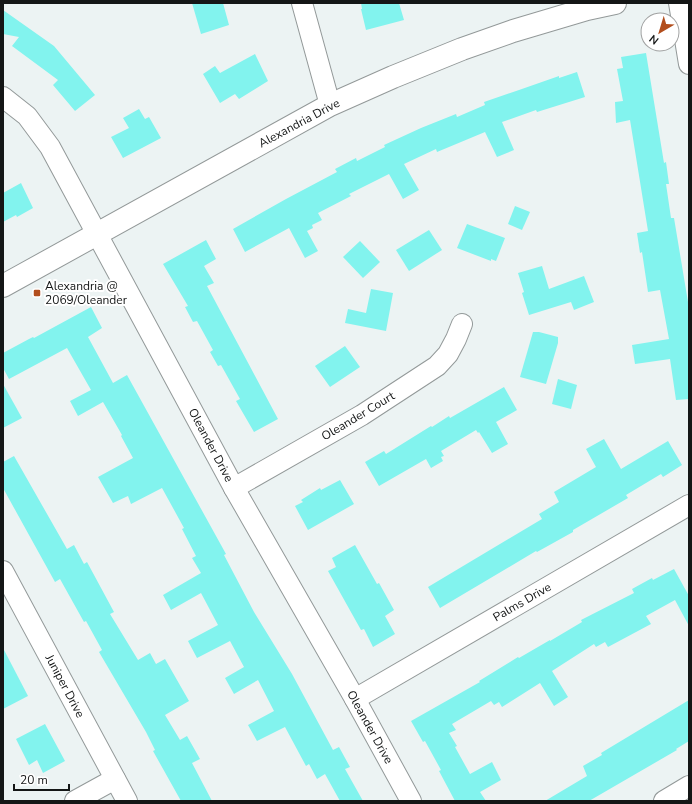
<svg xmlns="http://www.w3.org/2000/svg" width="692" height="804" viewBox="0 0 692 804" font-family="'Nunito Sans',sans-serif">
<style>
.building{fill:#82f3ee}
.lines{fill:none;stroke-linecap:round;stroke-linejoin:round}
.street-casing{stroke:#939999;stroke-width:22}
.secondary-casing{stroke:#939999;stroke-width:24}
.street{stroke:#fff;stroke-width:20}
.secondary{stroke:#fff;stroke-width:22}
.poi-dot{fill:#b24e1d;stroke:#fff;stroke-width:1.5}
.labels{text-anchor:middle;dominant-baseline:central;stroke-width:4;stroke-linejoin:round;paint-order:stroke}
.street-label{font-size:12px;fill:#141616;stroke:#fff}
.poi-label{font-size:12px;fill:#141616;stroke:#fff;text-anchor:start}
</style>
<rect width="100%" height="100%" fill="#ecf3f3"/>
<g class="building">
<path d="M192 3H223L229 25 201 34Z"/>
<path d="M361 3H399L404 20 366 30 361 9H362Z"/>
<path d="M3 10 54 46 95 95 75 111 53 85 58 80 12 46 19 37 3 34Z"/>
<path d="M646 53 664 163 666 162 669 184H666L671 218H674L689 308V399L676 400 670 359 635 364 632 345 669 339 660 290 648 292 642 252 640 253 637 233 648 231 630 120 616 123 615 102 623 101 617 69 623 68 621 57Z"/>
<path d="M255 54 268 81 239 99 235 94 220 103 203 74 215 66 220 73Z"/>
<path d="M577 72 585 97 537 112 536 110 502 122 514 150 497 157 485 132 437 152 436 149 404 164 419 190 403 199 389 174 349 194 351 196 318 213 322 220 312 225 313 228 307 231 318 251 305 258 289 228 245 252 233 229 286 199 337 172 335 169 356 158 357 161 385 147 384 145 421 128 456 114 457 117 485 105 484 102 519 90 559 76V78Z"/>
<path d="M139 109 145 119 149 117 161 138 123 158 111 137 129 128 123 118Z"/>
<path d="M21 183 33 208 17 217 16 215 3 222V193Z"/>
<path d="M515 206 530 212 522 230 508 224Z"/>
<path d="M467 224 505 238 496 261 491 259V261L457 248Z"/>
<path d="M429 230 442 250 409 271 396 250Z"/>
<path d="M206 240 216 259 204 266 214 283 207 286 278 419 254 432 236 401 240 399 221 365 218 366 210 352 213 350 197 321 193 322 185 307 188 306 163 264Z"/>
<path d="M360 241 380 262 363 278 343 257Z"/>
<path d="M542 266 549 289 584 276 594 302 574 310 571 302 529 315 522 293 524 292 518 273Z"/>
<path d="M371 289 393 293 386 331 345 323 348 309 366 313Z"/>
<path d="M91 307 102 328 88 337 113 383 127 375 226 554 224 555 254 612 292 674 333 750 339 747 350 767 345 769 363 801H340L325 774 317 779 309 764 306 766 285 727 257 741 248 725 274 711 258 680 234 694 225 678 244 667 230 641 197 658 188 641 218 625 201 593 171 610 163 595 201 573 192 558 196 556 182 529 184 528 162 488 131 504 128 496 113 503 98 477 133 458 121 436 122 435 103 402 78 416 70 401 91 390 67 348 9 379 3 368V353L29 339 33 337 34 338Z"/>
<path d="M533 332H539L558 337V343L546 384 520 377Z"/>
<path d="M345 346 360 367 330 387 315 366Z"/>
<path d="M558 379 577 385 571 409 552 404Z"/>
<path d="M3 384 22 418 3 428Z"/>
<path d="M504 387 517 410 496 422 508 444 492 453 479 432 478 433 476 430 441 451 444 456 441 457 443 461 431 468 426 459 379 486 365 462 384 451 386 454 431 426 432 427 449 416 450 418Z"/>
<path d="M604 439 621 469 668 441 682 465 663 477 661 474 626 495 628 498 573 530V532L537 552 536 551 440 608 428 587 542 519 539 514 559 502 554 492 596 467 586 449Z"/>
<path d="M14 456 67 549 74 545 84 564 87 562 114 612 110 614 138 660 150 653 156 664 165 659 189 701 165 715 180 740 187 736 200 759 192 763 212 801H181L153 751 155 750 146 732 99 652 102 650 86 621 84 622 60 579 55 582 3 488V462Z"/>
<path d="M340 480 354 504 308 530 295 506 303 502 301 500 320 488 321 490Z"/>
<path d="M355 545 377 584 379 583 394 610 385 616 395 634 373 647 364 629 361 630 328 571 336 567 332 558Z"/>
<path d="M674 569 689 596V626L675 600 646 616 651 624 608 647 605 642 596 647 594 644 552 671 568 697 554 706 540 683 502 707 499 702 494 705 491 701 452 724 456 730 449 733 457 746 455 747 470 774 492 762 501 780 480 792 486 801H455L439 771 441 770 425 741 423 742 411 721 480 682 479 681 518 657 519 658 550 640V641L582 622 581 620 634 593 632 589 652 578 653 580Z"/>
<path d="M3 648 28 696 3 709Z"/>
<path d="M689 700V741L676 749 677 750 589 801H545L587 776 583 766 602 755 601 753Z"/>
<path d="M45 724 65 761 43 773 37 760 29 765 16 739Z"/>
</g>
<g class="lines">
<g class="street-casing">
<g id="street">
<path d="M302 3 330 105"/>
<path d="M679 3 689 64"/>
<path d="M3 97 27 116 50 147 234 488 355 699 411 801"/>
<path d="M234 488 362 415 437 366 448 354 456 339 462 324"/>
<path d="M3 571 127 801"/>
<path d="M355 699 689 505"/>
<path d="M75 801 115 779"/>
<path d="M664 801 689 786"/>
</g>
</g>
<g class="secondary-casing">
<path id="secondary" d="M3 286 330 105 393 77 462 49 513 31 587 9 615 3"/>
</g>
<use href="#street" class="street"/>
<use href="#secondary" class="secondary"/>
</g>
<rect class="poi-dot" x="33" y="289" width="8" height="8" rx="2"/>
<g class="labels">
<g class="street-label">
<text transform="translate(299 123) rotate(-28)">Alexandria Drive</text>
<text transform="translate(358 416) rotate(-31)">Oleander Court</text>
<text transform="translate(211 445) rotate(62)">Oleander Drive</text>
<text transform="translate(522 602) rotate(-30)">Palms Drive</text>
<text transform="translate(65 686) rotate(62)">Juniper Drive</text>
<text transform="translate(370 727) rotate(61)">Oleander Drive</text>
</g>
<g class="poi-label">
<text x="45" y="286">Alexandria @<tspan x="45" dy="14">2069/Oleander</tspan></text>
</g>
</g>
<rect width="692" height="804" fill="none" stroke="#141616" stroke-width="8"/>
<g transform="translate(660 32) rotate(218)"><circle r="19" fill="#ffffff" stroke="#a1a2a2"/>
<path d="M0-3L7 15L0 10L-7 15Z" fill="#b24e1d"/>
<text y="-6" font-size="11" font-weight="bold" text-anchor="middle" fill="#141616">N</text>
</g>
<path d="M14 784v6h55v-6" fill="none" stroke="#141616" stroke-width="2"/>
<text x="20" y="784" font-size="12" fill="#141616" stroke="#ffffff" stroke-width="3" paint-order="stroke">20 m</text>
</svg>
